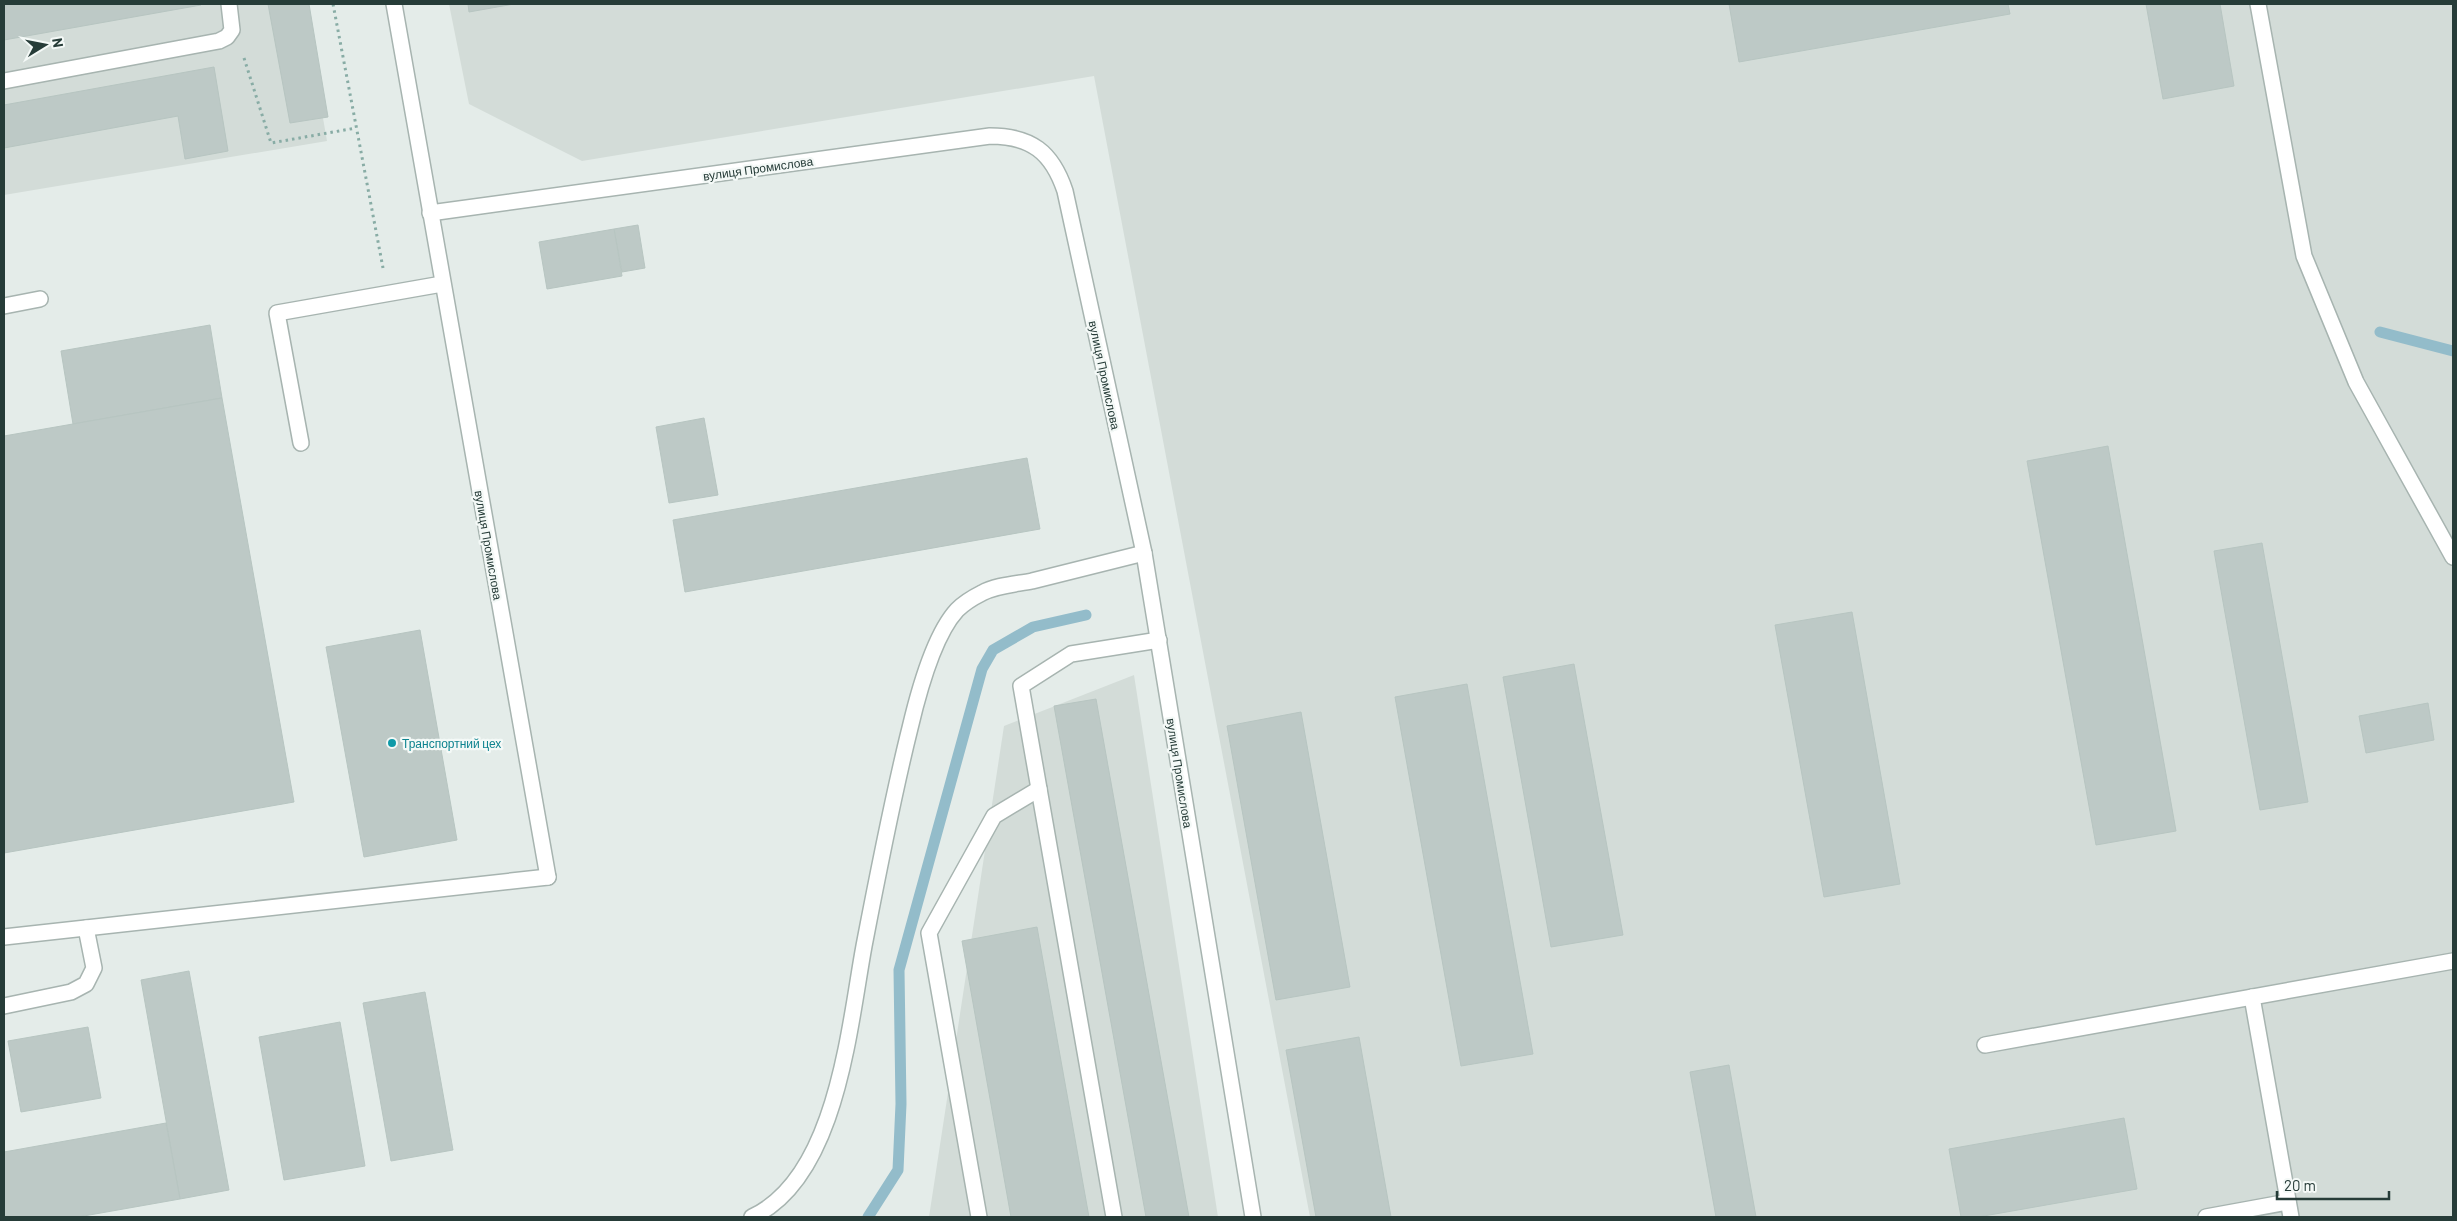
<svg xmlns="http://www.w3.org/2000/svg" width="2457" height="1221" viewBox="0 0 2457 1221" font-family="Barlow,sans-serif">
<style>
.built{fill:#d3dcd8}
.lines{fill:none;stroke-linecap:round;stroke-linejoin:round}
.stream{stroke:#93bcca;stroke-width:11}
.building{fill:#bdc9c6;stroke:#b7c5c1}
.lane-casing{stroke:#a7b4b0;stroke-width:18}
.street-casing{stroke:#a7b4b0;stroke-width:18}
.path{stroke:#88aca5;stroke-width:3;stroke-dasharray:2.5 4;stroke-linecap:butt}
.lane{stroke:#fff;stroke-width:15}
.street{stroke:#fff;stroke-width:15}
.culture-dot{fill:#0f9aa8;stroke:#f4f9f7;stroke-width:2}
.labels{text-anchor:middle;dominant-baseline:central;stroke-width:4.5;stroke-linejoin:round;paint-order:stroke}
.street-label{font-size:12px;fill:#263c38;stroke:#f4f9f7}
.culture-label{font-size:12px;fill:#0d838f;stroke:#f4f9f7;text-anchor:start}
</style>
<rect width="100%" height="100%" fill="#e4ece9"/>
<g class="built">
<path d="M4 4H303L327 141 4 195Z"/>
<path d="M449 4H2453V1217H1310L1094 76 582 161 469 104Z"/>
<path d="M1134 675 1218 1217H929L1004 726Z"/>
</g>
<g class="lines">
<g class="stream">
<path d="M2380 332 2453 351"/>
<path d="M868 1217 898 1170 901 1104 899 970 982 669 993 650 1033 627 1086 615"/>
</g>
</g>
<g class="building">
<path d="M4 4H201V5L4 40Z"/>
<path d="M268 4H309L328 117 290 123Z"/>
<path d="M468 4H514L469 12Z"/>
<path d="M1729 4H2008L2010 14 1739 62Z"/>
<path d="M2146 4H2220L2234 86 2163 99Z"/>
<path d="M214 67 228 151 185 159 178 116 4 148V105Z"/>
<path d="M638 225 645 268 622 272 614 229Z"/>
<path d="M614 229 622 276 547 289 539 242Z"/>
<path d="M210 325 222 398 73 424 61 351Z"/>
<path d="M222 398 294 802 4 853V436Z"/>
<path d="M704 418 718 495 669 503 656 427Z"/>
<path d="M2108 446 2176 831 2096 845 2027 461Z"/>
<path d="M1027 458 1040 529 685 592 673 520Z"/>
<path d="M2262 543 2308 802 2260 810 2214 551Z"/>
<path d="M1852 612 1900 884 1824 897 1775 625Z"/>
<path d="M420 630 457 840 364 857 326 647Z"/>
<path d="M1574 664 1623 935 1551 947 1503 677Z"/>
<path d="M1467 684 1533 1054 1461 1066 1395 697Z"/>
<path d="M1096 699 1189 1217H1146L1054 706Z"/>
<path d="M2428 703 2434 740 2366 753 2359 716Z"/>
<path d="M1301 712 1350 987 1276 1000 1227 726Z"/>
<path d="M1037 927 1089 1217H1011L962 941Z"/>
<path d="M189 971 229 1190 180 1199 141 980Z"/>
<path d="M425 992 453 1150 391 1161 363 1003Z"/>
<path d="M340 1022 365 1166 284 1180 259 1037Z"/>
<path d="M88 1027 101 1098 21 1112 8 1041Z"/>
<path d="M1359 1037 1391 1217H1316L1286 1050Z"/>
<path d="M1729 1065 1756 1217H1716L1690 1072Z"/>
<path d="M2124 1118 2137 1189 1978 1217H1961L1949 1149Z"/>
<path d="M166 1123 180 1199 78 1217H4V1152Z"/>
</g>
<g class="lines">
<g class="lane-casing">
<g id="lane">
<path d="M2258 4 2304 256 2356 382 2453 557"/>
<path d="M4 81 219 41 227 37 232 30 229 4"/>
<path d="M4 306 40 299"/>
<path d="M301 443 277 313 442 284"/>
<path d="M4 937 548 877"/>
<path d="M2252 997 2291 1217"/>
<path d="M4 1006 71 992 86 984 94 968 86 928"/>
<path d="M1985 1045 2453 961"/>
<path d="M979 1217 929 933 994 816 1039 789"/>
<path d="M1114 1217 1021 686 1071 654 1159 640"/>
<path d="M2206 1217 2288 1202"/>
</g>
</g>
<g class="street-casing">
<g id="street">
<path d="M394 4 548 877"/>
<path d="M430 213 990 136C1031 136 1052 152 1065 191L1144 553 1253 1217"/>
<path d="M752 1217C837 1178 849 1027 864 946 878 873 892 800 910 728 918 694 933 636 957 610 963 604 974 597 982 593 996 585 1017 584 1032 581 1069 572 1107 562 1144 553"/>
</g>
</g>
<g class="path">
<path d="M333 4 383 268"/>
<path d="M244 58 271 143 356 128"/>
</g>
<use href="#lane" class="lane"/>
<use href="#street" class="street"/>
</g>
<circle class="culture-dot" cx="392" cy="743" r="5"/>
<g class="labels">
<g class="street-label">
<text transform="translate(758 168) rotate(-8)">вулиця Промислова</text>
<text transform="translate(1105 375) rotate(78)">вулиця Промислова</text>
<text transform="translate(489 545) rotate(80)">вулиця Промислова</text>
<text transform="translate(1180 773) rotate(81)">вулиця Промислова</text>
</g>
<g class="culture-label">
<text x="402" y="743">Транспортний цех</text>
</g>
</g>
<rect width="2457" height="1221" fill="none" stroke="#263c38" stroke-width="10"/>
<g transform="translate(45 45) rotate(80)" stroke="#f4f9f7" stroke-width="4" paint-order="stroke">
<path d="M0-4L9 19L0 12L-9 19Z" fill="#263c38"/>
<text y="-8" font-size="14" font-weight="bold" text-anchor="middle" fill="#263c38">N</text>
</g>
<path d="M2277 1191v8h112v-8" fill="none" stroke="#263c38" stroke-width="2.5"/>
<text x="2284" y="1191" font-size="15" fill="#263c38" stroke="#f4f9f7" stroke-width="4" paint-order="stroke">20 m</text>
</svg>
